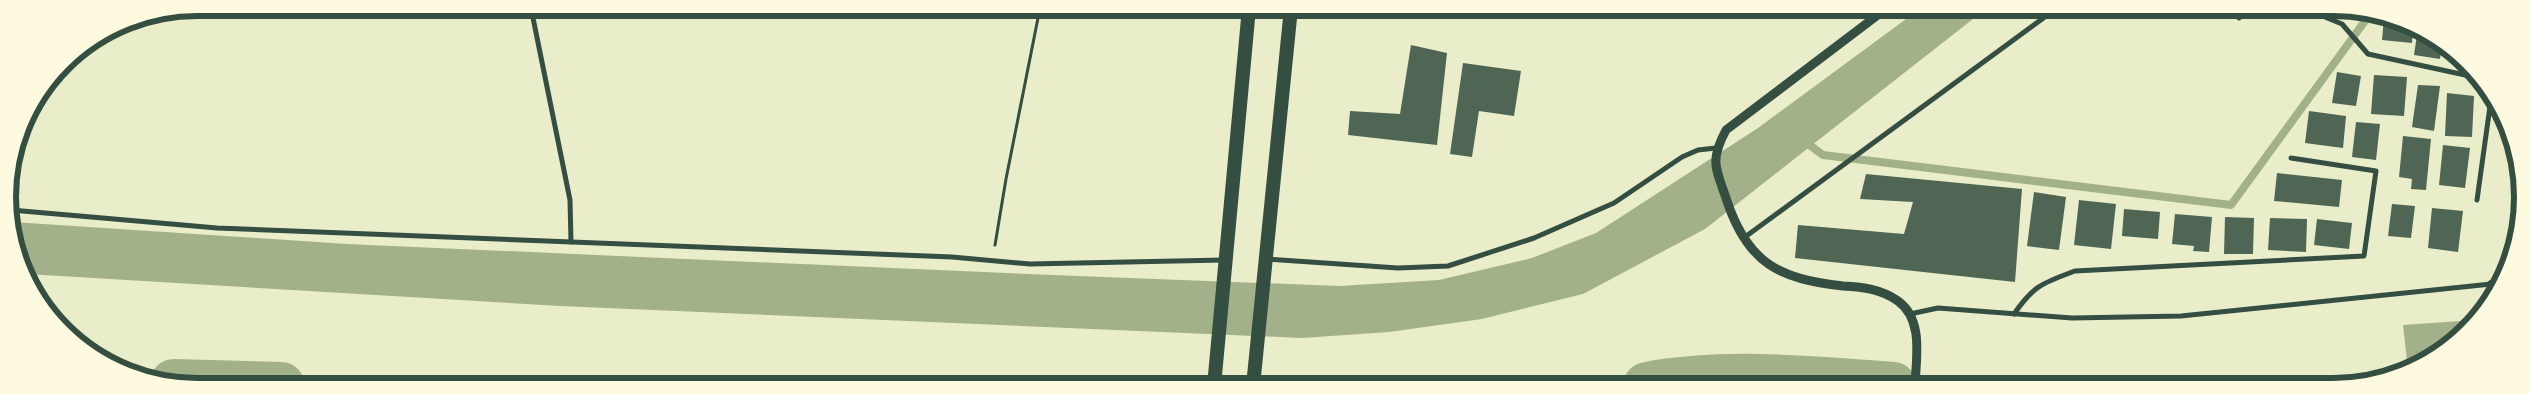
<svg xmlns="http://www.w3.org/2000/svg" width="2530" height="394" viewBox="0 0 2530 394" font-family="Ubuntu,sans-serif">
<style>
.water{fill:#a3b18a}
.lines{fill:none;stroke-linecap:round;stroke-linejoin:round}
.stream{stroke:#a3b18a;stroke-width:8}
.river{stroke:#a3b18a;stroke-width:48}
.building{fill:#4f6655}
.path{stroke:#344e41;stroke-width:3}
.minor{stroke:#344e41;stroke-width:5}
.tertiary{stroke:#344e41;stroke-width:9}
.trunk{stroke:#344e41;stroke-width:14}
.rim{fill:none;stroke:#344e41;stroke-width:6}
</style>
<rect width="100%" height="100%" fill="#e9edc9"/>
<g class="water">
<path d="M1921 8H1987L1705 229 1583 294 1482 319 1389 332 1302 338 560 306 27 274 18 258 13 222 347 244 1027 274 1339 286 1439 280 1532 258 1596 233 1758 128Z"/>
<path d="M2475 320 2467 331 2417 367 2408 369 2403 325Z"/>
</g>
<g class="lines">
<path class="stream" d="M1804 141 1823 155 2231 205 2370 14"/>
<g class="river">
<path d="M174 383 281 386"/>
<path d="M1647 386C1724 371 1815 380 1893 386"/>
</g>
</g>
<g class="building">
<path d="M2384 18 2413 26 2412 43 2382 40Z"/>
<path d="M2418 28 2442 46 2440 59 2414 55Z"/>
<path d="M1411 45 1447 53 1437 145 1348 135 1350 111 1400 114Z"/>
<path d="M1463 63 1521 71 1514 116 1479 111 1472 157 1450 154Z"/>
<path d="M2337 72 2361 76 2356 106 2332 103Z"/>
<path d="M2374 75 2407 77 2404 116 2371 114Z"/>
<path d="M2418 85 2440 86 2434 131 2412 127Z"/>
<path d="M2447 93 2474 96 2472 137 2445 136Z"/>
<path d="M2309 111 2346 116 2343 148 2305 143Z"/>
<path d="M2356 122 2380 124 2376 160 2352 157Z"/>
<path d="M2403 136 2431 139 2426 190 2411 189 2412 179 2399 177Z"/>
<path d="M2443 145 2470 148 2465 188 2439 185Z"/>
<path d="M2277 173 2342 180 2339 207 2274 201Z"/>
<path d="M1866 174 2022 189 2015 282 1795 258 1798 225 1904 234 1913 202 1860 199Z"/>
<path d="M2034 192 2066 197 2059 250 2027 246Z"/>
<path d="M2079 200 2116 204 2111 249 2074 245Z"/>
<path d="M2392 204 2415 206 2411 238 2388 236Z"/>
<path d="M2432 208 2463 211 2458 252 2428 248Z"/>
<path d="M2124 209 2160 212 2158 239 2122 236Z"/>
<path d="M2175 214 2212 217 2209 252 2193 251 2194 246 2172 244Z"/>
<path d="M2225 217 2254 218 2253 254H2224Z"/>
<path d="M2270 218 2307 219 2306 252 2268 250Z"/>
<path d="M2317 219 2352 223 2349 249 2314 245Z"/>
</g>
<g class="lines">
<path class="path" d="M995 245 1006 179 1040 8"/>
<g class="minor">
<path d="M531 8 570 200 571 242"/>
<path d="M2229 8 2239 18 2253 8"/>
<path d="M2303 8 2342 24 2368 54 2479 78"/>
<path d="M2477 200 2491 99"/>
<path d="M11 210 217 228 952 257 1030 264 1224 260"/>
<path d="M1745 237 2057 8"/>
<path d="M1268 259 1398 268 1448 266 1534 238 1614 203 1682 157 1698 150 1716 148"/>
<path d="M2490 283 2505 275"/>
<path d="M1910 314 1938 308 2072 318 2181 316 2501 283"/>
<path d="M2014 314C2034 285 2043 283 2075 271L2364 256 2376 171 2291 158"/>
</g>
<path class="tertiary" d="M1887 8 1726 130C1709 162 1716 168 1727 201 1748 264 1780 279 1843 286 1863 287 1881 289 1898 301 1924 320 1916 358 1915 386"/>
<g class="trunk">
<path d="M1214 386 1249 8"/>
<path d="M1253 386 1291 8"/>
</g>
</g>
<path d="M0 0H2530V394H0ZM197 16H2333A181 181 0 0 1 2514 197V197A181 181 0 0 1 2333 378H197A181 181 0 0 1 16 197V197A181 181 0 0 1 197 16Z" fill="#fefae0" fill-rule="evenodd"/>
<path class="rim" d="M197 16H2333A181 181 0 0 1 2514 197V197A181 181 0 0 1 2333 378H197A181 181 0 0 1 16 197V197A181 181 0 0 1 197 16Z"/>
</svg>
